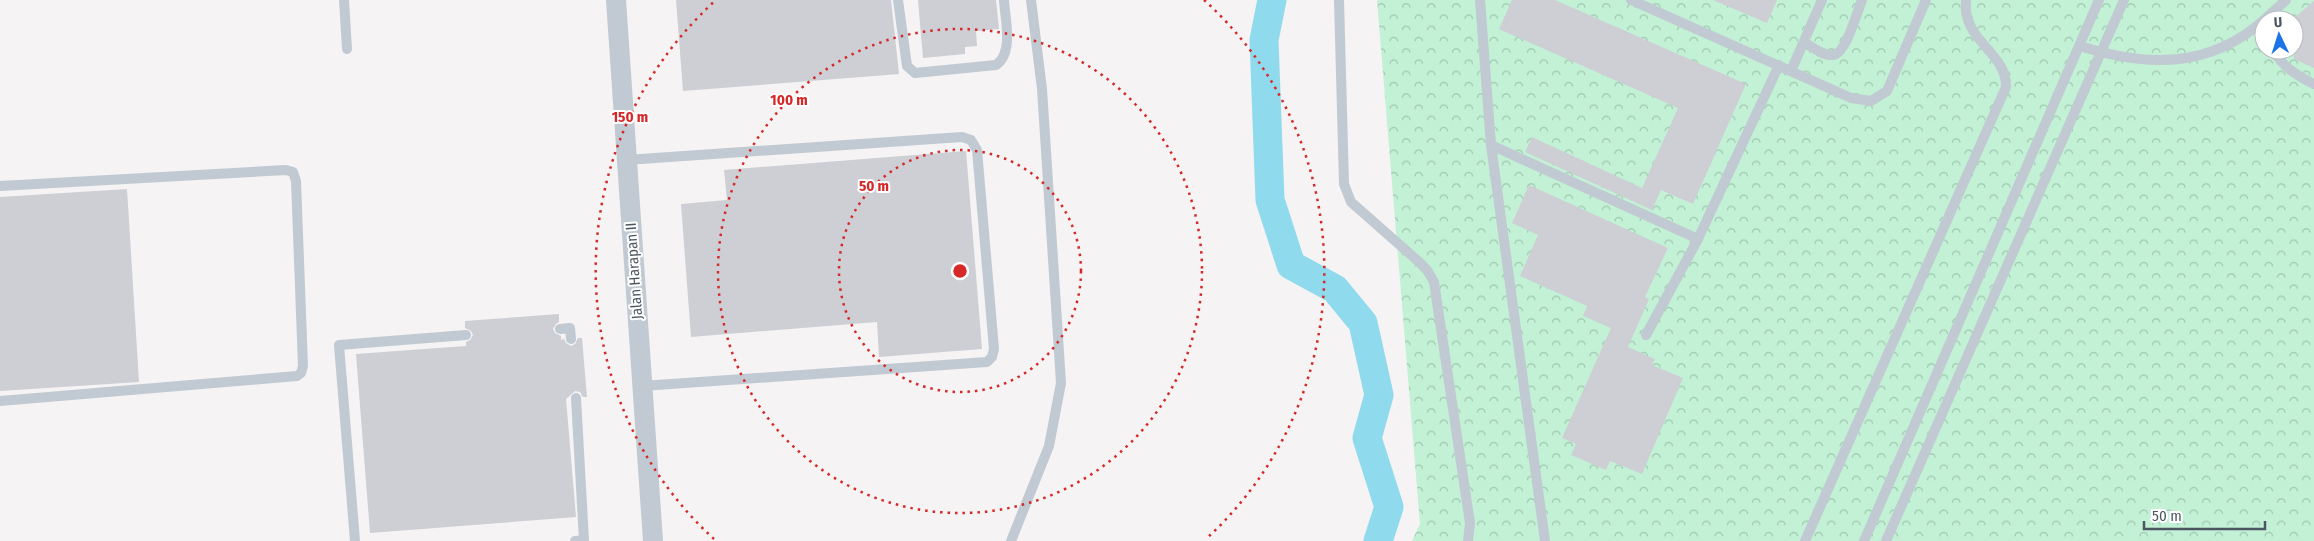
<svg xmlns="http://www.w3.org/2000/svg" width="2314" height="541" viewBox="0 0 2314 541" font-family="'Fira Sans Condensed',sans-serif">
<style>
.forest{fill:url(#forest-crowns);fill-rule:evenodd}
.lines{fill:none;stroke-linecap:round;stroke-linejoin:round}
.river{stroke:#90daee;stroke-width:29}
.building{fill:#cdcfd5}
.lane{stroke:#c1cad2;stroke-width:10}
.street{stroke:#c1cad2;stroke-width:20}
.ring{fill:none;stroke:#d62828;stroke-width:2.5;stroke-dasharray:2.5 5}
.labels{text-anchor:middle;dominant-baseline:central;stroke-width:4;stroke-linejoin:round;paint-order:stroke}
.street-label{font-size:15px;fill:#4a5661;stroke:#fff}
.centre{fill:#d62828;stroke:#fff;stroke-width:2.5}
.ring-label{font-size:15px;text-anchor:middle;font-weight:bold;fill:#d62828;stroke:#fff;stroke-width:4;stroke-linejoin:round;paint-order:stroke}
</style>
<defs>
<pattern id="forest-crowns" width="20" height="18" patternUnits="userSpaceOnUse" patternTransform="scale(1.25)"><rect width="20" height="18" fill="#c3f1d5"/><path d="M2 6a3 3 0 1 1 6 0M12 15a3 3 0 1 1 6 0" fill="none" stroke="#a0c6b0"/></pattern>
</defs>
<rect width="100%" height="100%" fill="#f5f3f3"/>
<path class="forest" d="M1377 0H2314V541H1412L1420 524ZM2264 20H2294V50H2264Z"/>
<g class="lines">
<path class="river" d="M1272 0 1264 40 1270 200 1291 265 1335 289 1363 323 1379 395 1367 438 1389 507 1378 541"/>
</g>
<g class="building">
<path d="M676 0H891L899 74 683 91Z"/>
<path d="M918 0H996L999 29 976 31 977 46 965 47V54L923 58Z"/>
<path d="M1512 0H1555L1746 84 1693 204 1661 190 1652 210 1525 152 1532 137 1642 188 1678 108 1499 29Z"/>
<path d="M1713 0H1777L1767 23Z"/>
<path d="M2314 1V68L2294 59V18Z"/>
<path d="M966 151 982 349 879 357 877 322 691 337 681 204 727 200 724 170Z"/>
<path d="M1529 185 1668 248 1645 297 1649 299 1628 347 1655 359 1652 365 1683 378 1642 474 1610 461 1606 470 1571 455 1576 444 1562 438 1611 328 1583 316 1587 306 1520 276 1538 235 1512 223Z"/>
<path d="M127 189 139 382 0 391V197Z"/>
<path d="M559 314V322L556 324 553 329 555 333 561 336V340L564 339 566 343 571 346 575 344 578 338H582L587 397H583L580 392 575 391 566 399 576 517 370 533 356 354 466 346V342L470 340 473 335 471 331 465 328V321Z"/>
</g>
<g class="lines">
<g class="lane">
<path d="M344 0 347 49"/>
<path d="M898 0 907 66 915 73 996 65C1014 53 1005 19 1004 0"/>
<path d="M1339 0 1344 184 1351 202 1418 261 1427 270 1434 282 1470 523 1468 541"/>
<path d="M1480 0 1491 145 1545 541"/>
<path d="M1631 0 1851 98 1871 101 1887 91 1926 0"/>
<path d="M2264 20 2286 0"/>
<path d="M1804 42C1812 47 1823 56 1833 55 1846 54 1857 12 1862 0"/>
<path d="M2080 46C2146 67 2209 69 2264 20"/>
<path d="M2273 50C2283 67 2296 75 2314 84"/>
<path d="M1791 71 1822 0"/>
<path d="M1491 145 1698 239 1779 65"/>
<path d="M626 160 962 137 971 140 977 150 994 349 992 357 987 362 642 386"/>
<path d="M0 186 286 170 293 172 296 181 303 366 301 373 297 376 0 401"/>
<path d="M560 329 570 328 571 339"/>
<path d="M1646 335 1698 239"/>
<path d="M355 541 339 345 466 335"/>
<path d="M575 541 584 540 576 398"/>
<path d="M1011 541 1049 446 1061 383 1042 89 1031 0"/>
<path d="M1805 541 2006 87C2007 57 1973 44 1967 16 1965 11 1966 5 1966 0"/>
<path d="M1864 541 2099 0"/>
<path d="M1886 541 2124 0"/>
</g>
<path class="street" d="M616 0 653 541"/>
</g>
<g class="ring">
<circle cx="960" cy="271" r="121"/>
<circle cx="960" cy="271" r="242"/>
<path d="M714 539A364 364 0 0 1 716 0M1204 0A364 364 0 0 1 1206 539"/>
</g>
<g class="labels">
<g class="street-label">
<text transform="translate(634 271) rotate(-94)">Jalan Harapan II</text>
</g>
</g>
<circle cx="960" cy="271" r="8" class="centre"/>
<g class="ring-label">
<text x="789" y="105">100 m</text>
<text x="630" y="122">150 m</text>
<text x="874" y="191">50 m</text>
</g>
<g transform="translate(2279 35) rotate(356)"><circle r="24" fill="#ffffff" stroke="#b7bbc0"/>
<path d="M0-4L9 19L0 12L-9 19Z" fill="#1a73e8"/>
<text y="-8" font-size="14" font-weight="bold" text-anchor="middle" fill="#4a5661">U</text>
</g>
<path d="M2144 521v8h121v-8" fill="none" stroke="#4a5661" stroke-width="2.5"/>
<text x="2152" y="521" font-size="15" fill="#4a5661" stroke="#ffffff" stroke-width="4" paint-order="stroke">50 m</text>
</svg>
